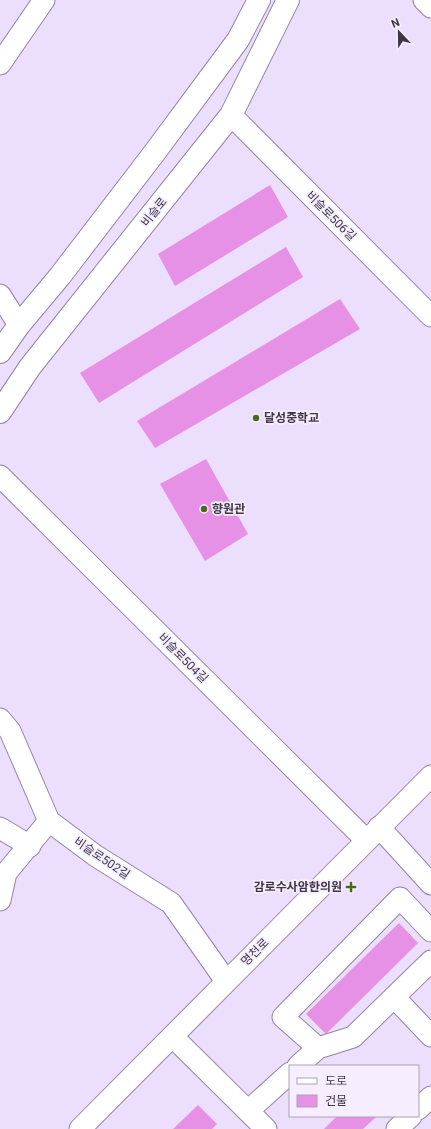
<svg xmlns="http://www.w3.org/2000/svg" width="431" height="1129" viewBox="0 0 431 1129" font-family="Roboto,'Noto Sans KR',sans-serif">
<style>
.building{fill:#e691e6}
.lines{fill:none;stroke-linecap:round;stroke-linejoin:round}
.minor-casing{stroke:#9584a8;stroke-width:23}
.major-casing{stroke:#9584a8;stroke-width:24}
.minor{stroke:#fff;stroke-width:21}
.major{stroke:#fff;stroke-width:22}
.poi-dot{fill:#4d681a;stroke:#f6eefe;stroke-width:1.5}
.labels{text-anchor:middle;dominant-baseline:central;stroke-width:3.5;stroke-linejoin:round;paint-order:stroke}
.street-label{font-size:12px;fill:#3d3645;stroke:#f6eefe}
.poi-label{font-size:12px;font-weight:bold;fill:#3d3645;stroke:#f6eefe;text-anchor:start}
</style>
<rect width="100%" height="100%" fill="#ecdefd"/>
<g class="building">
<path d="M270 185 288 217 175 286 158 254Z"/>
<path d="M286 247 303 277 99 403 80 373Z"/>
<path d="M340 299 360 329 155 448 137 421Z"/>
<path d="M206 459 248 534 205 561 160 484Z"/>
<path d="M399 923 418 943 326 1034 306 1014Z"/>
<path d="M198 1105 217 1124 212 1129H173Z"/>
<path d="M337 1116H377L363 1129H324Z"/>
</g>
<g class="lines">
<g class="minor-casing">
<g id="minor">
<path d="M424 0 431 7"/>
<path d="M0 64 44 0"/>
<path d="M231 115 431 316"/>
<path d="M0 295 19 325"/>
<path d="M0 476 366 840"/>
<path d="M0 719 10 731 49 821 96 856 171 903 226 981"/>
<path d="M379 827 431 884"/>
<path d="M0 828 30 846"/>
<path d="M0 900 6 873 49 821"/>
<path d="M394 997 431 1036"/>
<path d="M173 1037 266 1129"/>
<path d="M318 1048 283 1017 400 898 431 931"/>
<path d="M298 1066 318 1048 353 1037 431 961"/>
<path d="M418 1109 431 1097"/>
<path d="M248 1111 290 1073"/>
<path d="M80 1129 431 776"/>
<path d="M397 1129 411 1116"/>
</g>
</g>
<g class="major-casing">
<g id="major">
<path d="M0 352 19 325 60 276 155 152 238 40 259 0"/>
<path d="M0 412 30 367 231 115 288 0"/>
</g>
</g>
<use href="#minor" class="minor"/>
<use href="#major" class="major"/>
</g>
<g class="poi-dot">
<circle cx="256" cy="418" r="4"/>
<circle cx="204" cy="509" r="4"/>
<path d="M349 881h4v4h4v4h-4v4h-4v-4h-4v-4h4z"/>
</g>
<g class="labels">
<g class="street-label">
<text transform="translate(154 212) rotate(-51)">비슬로</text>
<text transform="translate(331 216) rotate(45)">비슬로506길</text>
<text transform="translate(183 658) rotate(45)">비슬로504길</text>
<text transform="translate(102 858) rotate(34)">비슬로502길</text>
<text transform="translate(255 952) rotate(-45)">명천로</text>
</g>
<g class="poi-label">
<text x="264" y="418">달성중학교</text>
<text x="212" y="509">향원관</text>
<text x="342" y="887" text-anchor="end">감로수사암한의원</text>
</g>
</g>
<rect x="289" y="1065" width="130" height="52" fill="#f6eefe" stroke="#aca4b4"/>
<rect x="297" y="1078" width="20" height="6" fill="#ffffff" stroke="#aca4b4"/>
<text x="325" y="1085" font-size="12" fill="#3d3645">도로</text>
<rect x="297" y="1095" width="20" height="12" fill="#e691e6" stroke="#aca4b4"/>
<text x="325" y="1105" font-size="12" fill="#3d3645">건물</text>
<g transform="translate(399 32) rotate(338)" stroke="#f6eefe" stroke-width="3" paint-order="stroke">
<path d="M0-3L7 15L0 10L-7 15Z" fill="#3d3645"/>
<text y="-6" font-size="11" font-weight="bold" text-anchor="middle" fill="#3d3645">N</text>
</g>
</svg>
